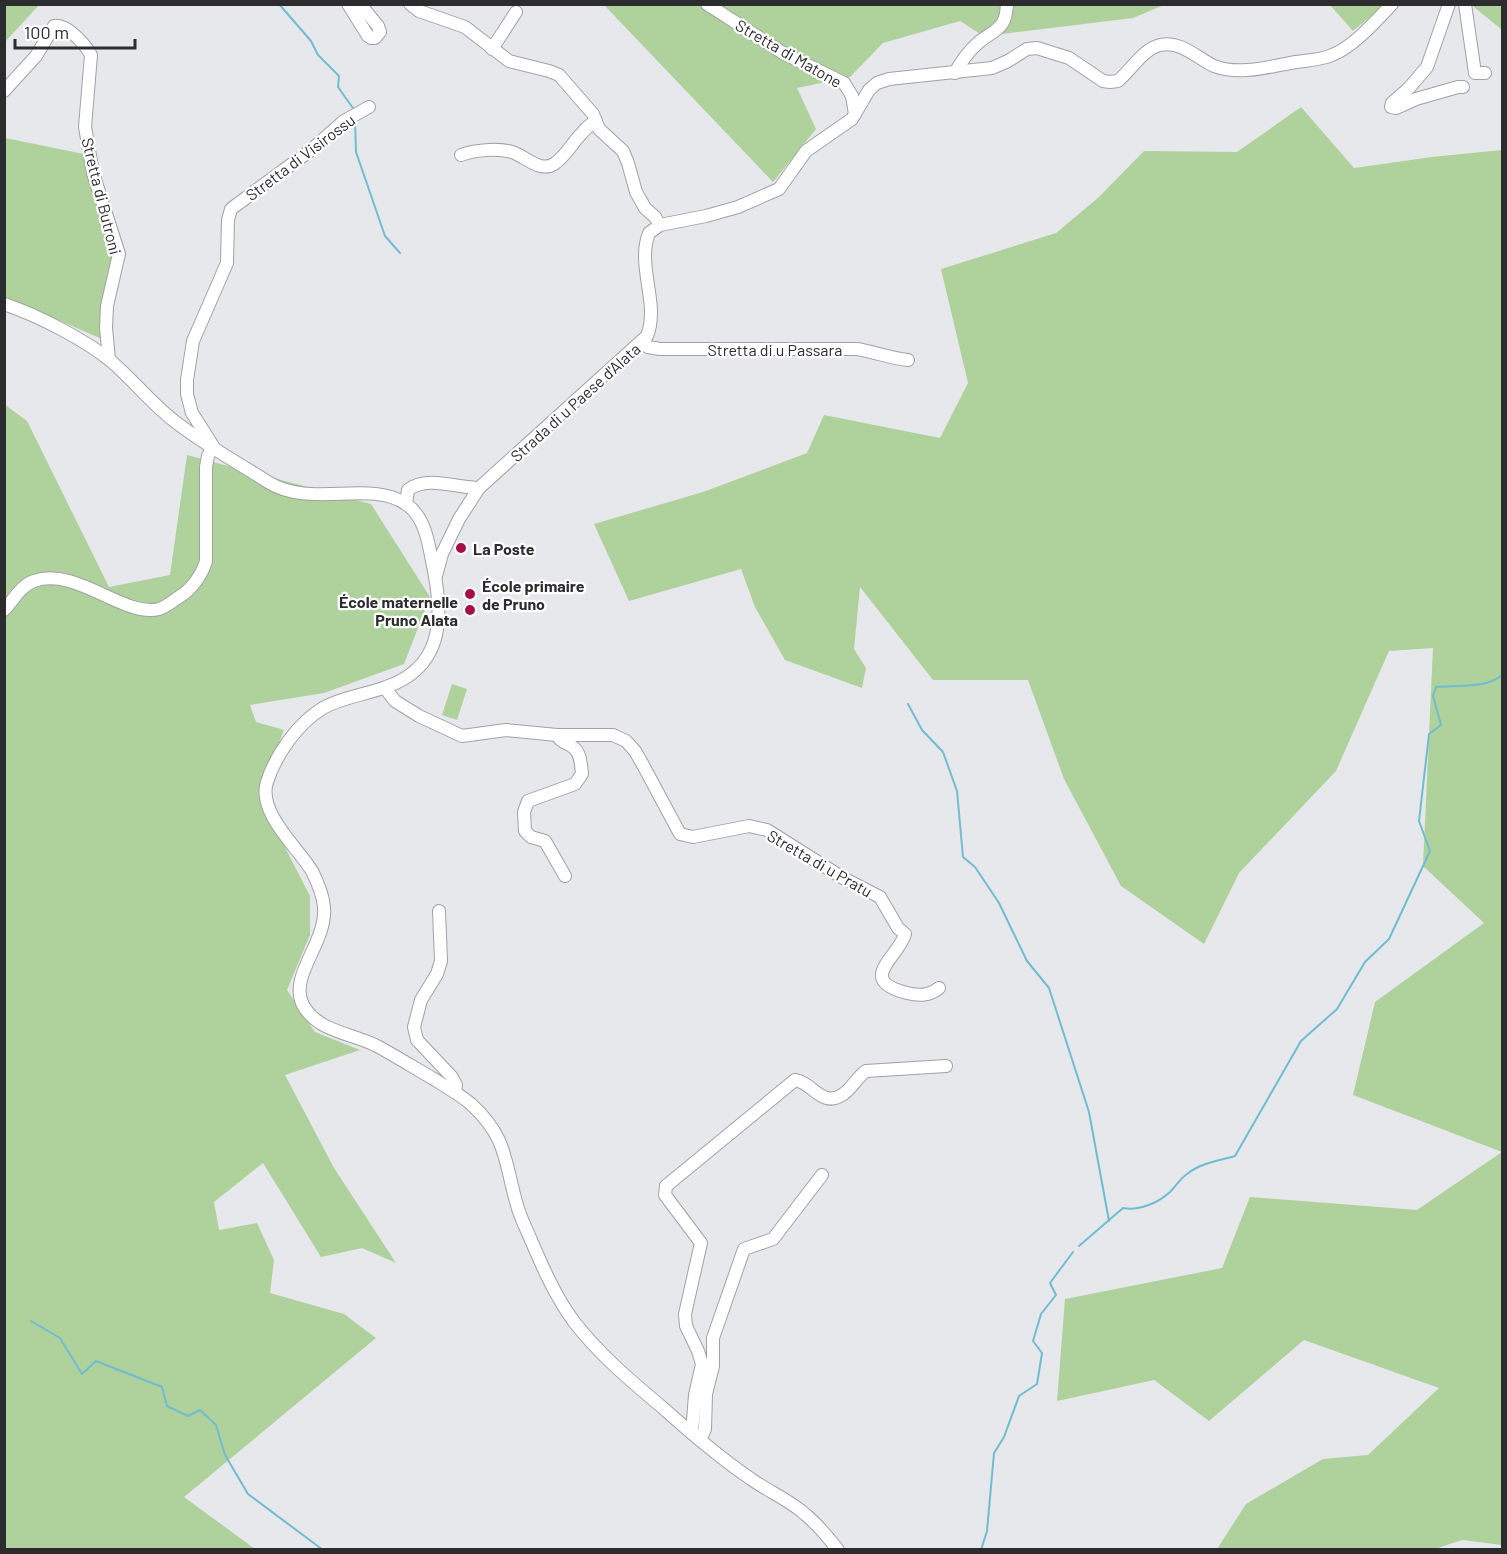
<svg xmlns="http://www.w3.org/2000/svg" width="1507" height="1554" viewBox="0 0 1507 1554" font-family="Barlow,sans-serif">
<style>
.green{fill:#afd19c}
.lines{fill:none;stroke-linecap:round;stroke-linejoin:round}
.stream{stroke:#70bdd1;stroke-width:2}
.minor-casing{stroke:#a0a1a5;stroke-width:14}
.minor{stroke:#fff;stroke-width:12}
.poi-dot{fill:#a61048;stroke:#fff;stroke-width:2}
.labels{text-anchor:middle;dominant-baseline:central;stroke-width:4.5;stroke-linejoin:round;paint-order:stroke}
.street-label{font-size:16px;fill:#2c2c2e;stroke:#fff}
.poi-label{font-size:16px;font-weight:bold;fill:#2c2c2e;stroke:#fff;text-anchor:start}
</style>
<rect width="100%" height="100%" fill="#e7e8ec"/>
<g class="green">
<path d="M5 4 39 5 5 42 4 5Z"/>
<path d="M604 5H1164L1133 18 1002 34 988 39 960 21 883 43 850 77 797 88 816 129 773 182Z"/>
<path d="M1330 5H1384L1353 31Z"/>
<path d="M1472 5H1502V30L1474 7Z"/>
<path d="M1301 107 1354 168 1432 157 1502 150V1545L1462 1540 1432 1550 1217 1549 1246 1504 1323 1459 1368 1455 1439 1388 1304 1340 1209 1421 1154 1380 1057 1401 1065 1299 1222 1268 1250 1197 1417 1210 1502 1152 1353 1095 1375 1002 1484 923 1423 866 1433 648 1389 651 1336 771 1239 873 1204 944 1121 886 1064 779 1028 680H933L860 587 854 649 866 668 862 688 785 660 755 607 741 569 629 601 594 524 703 492 807 453 824 415 940 438 968 383 941 269 1056 233 1099 197 1144 151 1237 152Z"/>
<path d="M5 138 84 154 115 256 102 339 5 297Z"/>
<path d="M4 404 27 421 109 587 170 575 187 455 371 504 430 597 404 664 324 693 250 705 256 722 284 730 258 795 310 896V935L287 990 315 1032 360 1050 285 1075 334 1168 396 1263 362 1248 321 1257 263 1163 214 1202 219 1230 257 1223 274 1260 270 1293 344 1314 376 1338 184 1497 255 1549H5Z"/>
<path d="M452 684 467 689 457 720 442 715Z"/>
</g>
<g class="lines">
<g class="stream">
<path d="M279 4 311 41 318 55 339 76 338 87 355 111"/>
<path d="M355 120 356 152 385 236 400 253"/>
<path d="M908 704 922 730 943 752 957 791 963 857 975 867 999 903 1027 961 1049 988 1089 1112 1109 1221"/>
<path d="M1079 1246 1123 1208C1139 1211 1158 1203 1170 1192 1176 1186 1180 1179 1187 1174 1200 1163 1218 1161 1235 1156L1301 1041 1337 1009 1365 962 1389 939 1430 851 1419 821 1429 734 1441 725 1433 696 1436 687C1458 684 1484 690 1502 675"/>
<path d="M31 1321 60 1338 82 1374 96 1361 162 1387 167 1406 188 1416 200 1410 216 1425 225 1455 248 1494 323 1550"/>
<path d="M981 1550 987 1531 994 1453 1004 1437 1019 1396 1037 1384 1042 1353 1033 1341 1041 1314 1056 1295 1050 1283 1073 1252"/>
</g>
<g class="minor-casing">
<g id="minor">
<path d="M348 4 368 36 371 38H375L380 32 378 26 360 4"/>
<path d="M410 4 419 11 465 27 509 61 549 71 559 75 593 114 599 129 623 151 628 163 636 192 645 208 655 217 660 225"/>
<path d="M707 4 783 53 844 83 852 96 855 114"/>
<path d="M1449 4 1427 67 1409 88 1392 103 1391 107 1396 108 1416 99 1458 87H1463"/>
<path d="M1465 4 1475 73H1485"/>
<path d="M492 49 516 12"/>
<path d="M955 73C961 61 970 50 979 42 995 29 1006 30 1007 4"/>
<path d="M4 91 36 56 54 26C67 24 85 44 91 55L85 127 93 173 119 254 107 306 106 328 109 359"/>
<path d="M461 155C475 150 497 148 512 152 525 156 540 173 554 164 566 156 572 143 582 133 586 128 591 124 596 121"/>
<path d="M4 304C37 315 86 340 112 362 133 380 151 403 173 420 203 444 237 462 268 482 311 509 369 479 406 504 427 518 429 548 434 571 444 622 441 668 386 687 365 695 342 697 323 708 298 723 276 754 267 782 257 812 298 848 312 871 317 881 323 896 324 907 327 943 288 976 303 1005 317 1031 350 1033 375 1045 394 1055 413 1067 432 1078 445 1086 459 1094 471 1104 508 1138 504 1161 517 1205 520 1217 526 1228 531 1240 543 1268 556 1298 575 1323 600 1355 632 1382 663 1408 691 1433 720 1458 751 1479 769 1492 790 1500 806 1515 818 1525 828 1537 838 1550"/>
<path d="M641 343 648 347 660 349H857C874 352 890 358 908 360"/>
<path d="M406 504 408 490C427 475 456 488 479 488"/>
<path d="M436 576 442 554 459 519 479 488 647 336C660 304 636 266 649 233L660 225 706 216 738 207 779 189 806 151 852 119 869 90 877 83 889 79 992 68 1008 61 1027 49 1037 48 1069 58 1103 81 1110 82 1118 81C1131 70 1143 49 1160 45 1180 40 1197 58 1214 66 1240 76 1271 66 1296 62 1309 60 1321 60 1332 55 1353 47 1376 21 1392 4"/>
<path d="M4 610C14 600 20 586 34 581 76 566 124 618 159 609 166 607 173 601 179 597 191 590 202 575 206 561V467L208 456 213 446 192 413 187 394V380L193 341 227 263 228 220 231 209 311 150 344 121 369 107"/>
<path d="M385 688 395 701 419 716 462 736 506 730 557 735H613L626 741 635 751 643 765 680 834 693 837 749 826 767 830 843 878 880 897 898 928 905 934C899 957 855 980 907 993 919 996 929 996 939 988"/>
<path d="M557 735C561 743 566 742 573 747 581 753 581 765 582 774L575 784 528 801 524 812 525 831 531 837 545 841 565 876"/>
<path d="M439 911 441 961 437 974 421 1000 414 1027 417 1040 451 1076 456 1085 455 1092"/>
<path d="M692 1433 695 1395 702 1364 698 1351 686 1326 685 1314 701 1243 665 1195 666 1186 795 1080C812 1082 822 1108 842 1095 852 1089 856 1078 866 1071L946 1066"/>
<path d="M700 1440 705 1429 706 1394 713 1366V1338L744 1249 773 1239 822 1175"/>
</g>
</g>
<use href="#minor" class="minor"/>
</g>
<g class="poi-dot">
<circle cx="461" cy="548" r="6"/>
<circle cx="470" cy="594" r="6"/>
<circle cx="470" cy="610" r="6"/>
</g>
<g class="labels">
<g class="street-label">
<text transform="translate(789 53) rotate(30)">Stretta di Matone</text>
<text transform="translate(300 157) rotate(-37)">Stretta di Visirossu</text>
<text transform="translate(102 196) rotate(76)">Stretta di Butroni</text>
<text x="775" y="349">Stretta di u Passara</text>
<text transform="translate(575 402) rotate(-42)">Strada di u Paese d'Alata</text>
<text transform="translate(820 863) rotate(30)">Stretta di u Pratu</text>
</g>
<g class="poi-label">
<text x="473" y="548">La Poste</text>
<text x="482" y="585">École primaire<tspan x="482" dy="18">de Pruno</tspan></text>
<text x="458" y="601" text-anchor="end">École maternelle<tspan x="458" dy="18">Pruno Alata</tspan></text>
</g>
</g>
<rect width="1507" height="1554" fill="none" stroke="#2c2c2e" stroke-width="12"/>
<path d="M15 39v9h120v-9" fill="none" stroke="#2c2c2e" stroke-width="3"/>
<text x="24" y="39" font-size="18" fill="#2c2c2e" stroke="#ffffff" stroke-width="4.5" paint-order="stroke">100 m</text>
</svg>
